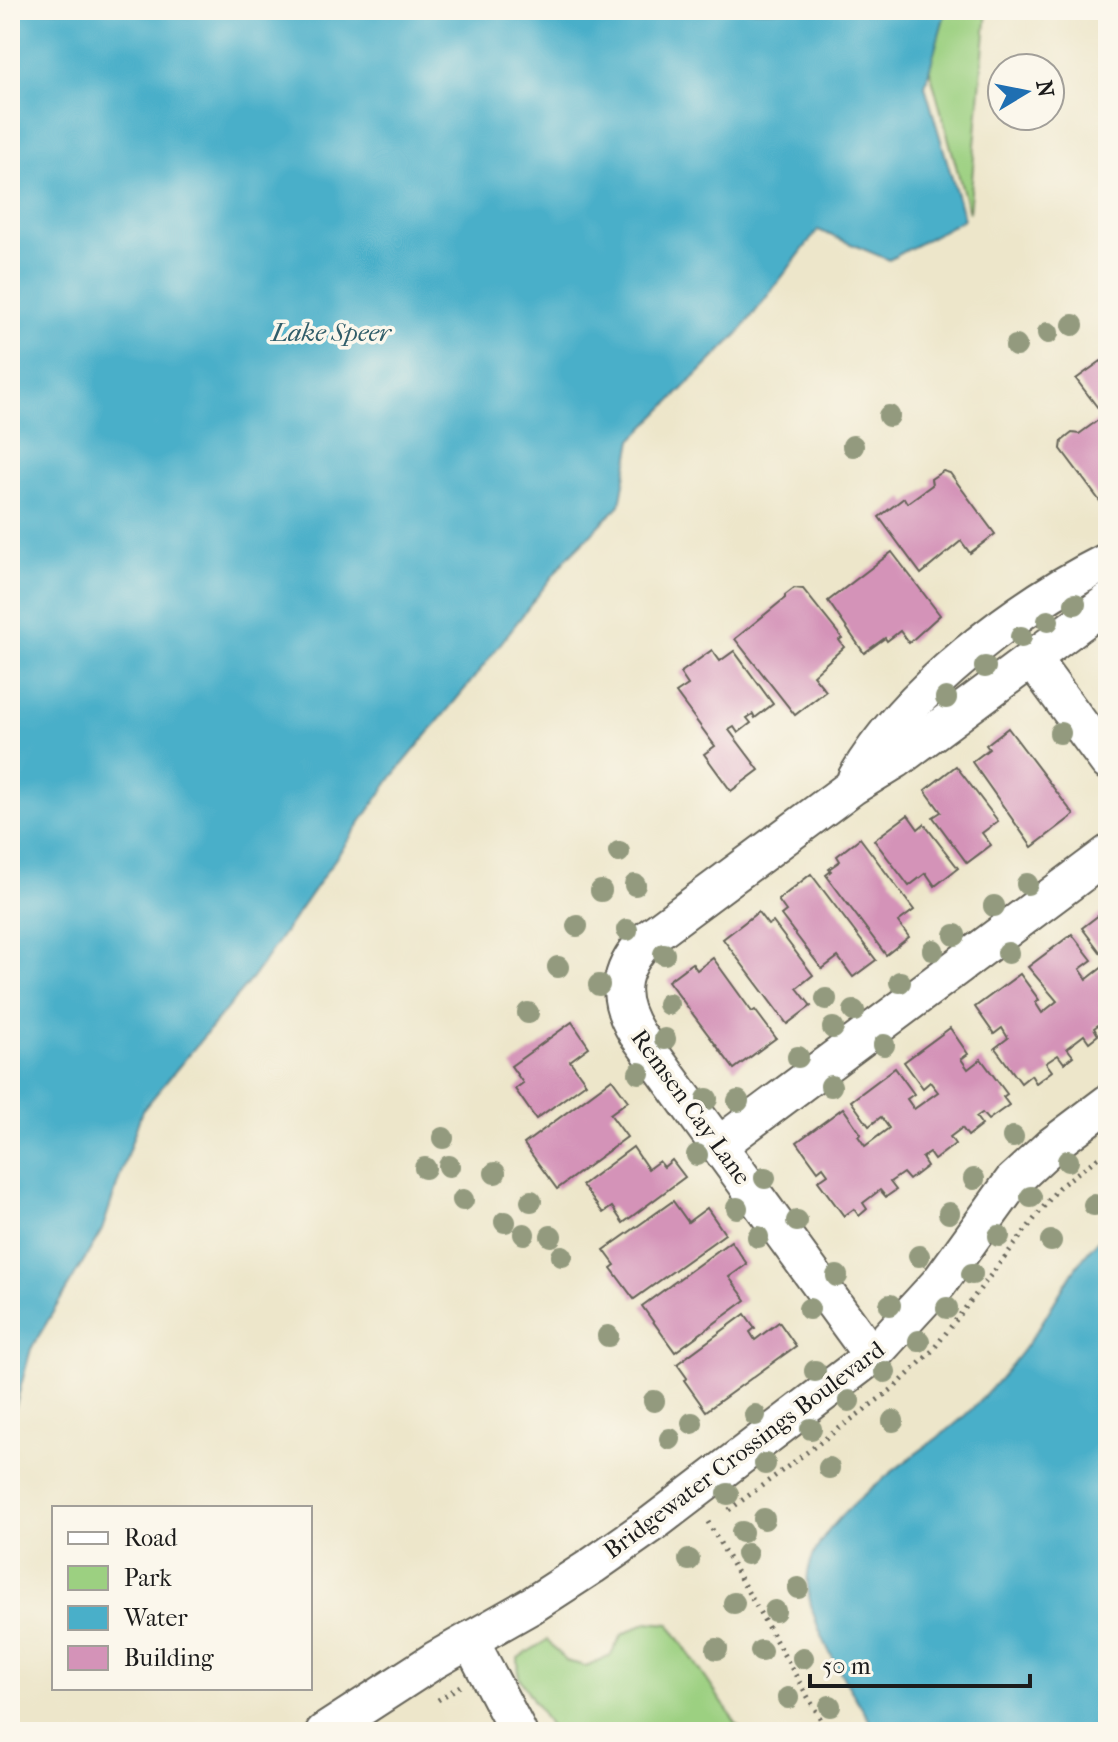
<svg xmlns="http://www.w3.org/2000/svg" width="1118" height="1742" viewBox="0 0 1118 1742" font-family="'IM FELL French Canon',serif">
<style>
.green{fill:#9cd081;stroke:#5c764e;stroke-width:2}
.water{fill:#49afc9;stroke:#326672;stroke-width:2}
.building{fill:#d493b8}
.lines{fill:none;stroke-linecap:round;stroke-linejoin:round}
.minor-casing{stroke:#656359;stroke-width:40}
.path{stroke:#656359;stroke-width:5;stroke-dasharray:2 6;stroke-linecap:butt}
.minor{stroke:#fff;stroke-width:36}
.tree{fill:#939a7e}
.labels{text-anchor:middle;dominant-baseline:central;stroke-width:7;stroke-linejoin:round;paint-order:stroke}
.street-label{font-size:24px;fill:#1c1c1c;stroke:#fbf7ec}
.water-label{font-size:26px;font-style:italic;fill:#305e6a;stroke:#fbf7ec}
</style>
<rect width="100%" height="100%" fill="#fbf7ec"/>
<filter id="ink" filterUnits="userSpaceOnUse"><feTurbulence type="fractalNoise" baseFrequency=".0125" numOctaves="2"/><feDisplacementMap in="SourceGraphic" scale="16" xChannelSelector="R" yChannelSelector="G"/><feConvolveMatrix kernelMatrix="1 2 1 2 8 2 1 2 1" color-interpolation-filters="sRGB"/></filter>
<filter id="wash" filterUnits="userSpaceOnUse"><feTurbulence type="fractalNoise" baseFrequency=".006" numOctaves="4" result="noise"/><feDisplacementMap in="SourceGraphic" scale="32" xChannelSelector="R" yChannelSelector="G"/><feGaussianBlur stdDeviation="1.8" result="paint"/><feColorMatrix in="noise" values="0 0 0 0 0 0 0 0 0 0 0 0 0 0 0 0 0 1.4 0 .05"/><feComposite in="paint" operator="in"/></filter>
<g filter="url(#wash)">
<rect width="100%" height="100%" fill="#ede6ca"/>
<g class="green">
<path d="M931 10H987L969 213 921 38Z"/>
<path d="M647 1622 669 1624 742 1732H553L519 1677 518 1658 547 1640 566 1661 586 1666 611 1655 622 1635Z"/>
</g>
<g class="water">
<path d="M10 10H946L925 86 964 219 889 260 818 230 739 333 632 440 620 505 566 559 474 678 393 776 253 977 142 1111 102 1230 31 1349 10 1426Z"/>
<path d="M1108 1231V1732H877C853 1694 802 1619 808 1573 816 1519 908 1461 949 1429 979 1406 1021 1356 1041 1324 1062 1291 1078 1256 1108 1231Z"/>
</g>
<g id="blocks">
<g class="building">
<path d="M1101 361 1108 370V512L1061 449 1062 441 1072 433 1079 434 1101 418V412L1076 379Z"/>
<path d="M943 471 950 473 995 534 970 553 961 541 921 574 879 517 904 498 907 503 932 485 931 479Z"/>
<path d="M892 552 940 615 909 643 900 631 887 641 885 638 864 653 828 601Z"/>
<path d="M794 588 803 589 842 638 839 640 844 647 813 675 826 691 795 715 735 639 785 598V595Z"/>
<path d="M712 650 720 661 734 651 773 704 755 718 753 714 747 718 751 723 738 733 734 727 729 730 759 770 731 791 704 754 715 746 676 693 688 685 680 673Z"/>
<path d="M1008 728 1074 815 1032 847 972 762 989 749 986 745Z"/>
<path d="M956 766 998 821 982 833 991 845 967 863 933 817 941 812 925 790Z"/>
<path d="M908 815 918 829 924 824 958 868 935 886 926 873 909 886 874 840Z"/>
<path d="M860 838 914 910 898 922 909 937 886 955 826 875 831 871 829 869 840 861 837 856Z"/>
<path d="M811 874 876 960 853 977 838 957 822 969 781 915 786 911 778 900Z"/>
<path d="M1108 908V948L1101 953 1082 928Z"/>
<path d="M758 912 768 925 773 922 813 975 797 988 811 1006 787 1024 723 939Z"/>
<path d="M1072 934 1092 960 1080 969 1087 979 1108 963V1018L1094 1028 1098 1035 1089 1042 1084 1035 1067 1048 1073 1056 1064 1063 1058 1055 1046 1063 1052 1071 1036 1083 1031 1075 1021 1083 995 1048 1008 1038 1002 1028 994 1034 975 1007 1020 974 1039 1000 1035 1002 1042 1013 1057 1001 1028 967Z"/>
<path d="M713 958 752 1012 755 1010 776 1038 734 1069 668 981 692 963 697 970Z"/>
<path d="M572 1022 589 1047 570 1061 586 1083 536 1119 515 1089 523 1083 511 1066Z"/>
<path d="M950 1028 968 1054 961 1059 968 1069 981 1059 1007 1094 1003 1097 1009 1105 988 1120 982 1113 976 1117 982 1125 968 1136 962 1128 950 1137 955 1144 934 1160 929 1153 922 1158 927 1166 909 1180 903 1173 890 1182 896 1190 886 1197 880 1190 863 1203 867 1209 859 1216 854 1209 844 1216 818 1181 828 1174 823 1167 818 1171 797 1142 843 1108 861 1134 858 1136 865 1146 889 1128 881 1117 869 1126 851 1101 895 1068 914 1094 907 1099 914 1109 938 1092 930 1082 923 1088 904 1062Z"/>
<path d="M612 1079 628 1101 610 1114 627 1137 557 1189 524 1144Z"/>
<path d="M633 1147 648 1169 659 1161 664 1167 672 1160 685 1177 623 1223 612 1207 603 1213 582 1185Z"/>
<path d="M673 1201 688 1222 707 1208 725 1234 634 1299 611 1268 615 1265 604 1250Z"/>
<path d="M731 1241 747 1264 729 1277 746 1300 675 1352 642 1306Z"/>
<path d="M745 1314 755 1328 750 1332 755 1340 779 1322 796 1346 706 1411 684 1380 687 1378 677 1364Z"/>
</g>
</g>
</g>
<g filter="url(#ink)">
<use href="#blocks" fill-opacity="0" stroke="#656359" stroke-width="2"/>
<g class="lines">
<g class="minor-casing">
<g id="minor">
<path d="M1032 659 1108 762"/>
<path d="M856 778C907 690 1018 606 1108 561"/>
<path d="M719 1145 1108 854"/>
<path d="M872 1356 637 1034C615 998 617 972 646 940L852 787 896 760 1108 602"/>
<path d="M470 1640 518 1732"/>
<path d="M324 1732 435 1660 532 1605 592 1566 652 1524 872 1356 939 1283 1012 1182 1051 1146 1108 1103"/>
</g>
</g>
<g class="path">
<path d="M729 1510 895 1387 932 1351 1059 1187 1108 1150"/>
<path d="M708 1522 828 1732"/>
<path d="M438 1700 460 1686"/>
</g>
<use href="#minor" class="minor"/>
</g>
<g class="tree">
<circle cx="1073" cy="325" r="11"/>
<circle cx="1048" cy="333" r="11"/>
<circle cx="1016" cy="346" r="11"/>
<circle cx="889" cy="416" r="11"/>
<circle cx="853" cy="446" r="11"/>
<circle cx="1075" cy="604" r="11"/>
<circle cx="1048" cy="621" r="11"/>
<circle cx="1021" cy="637" r="11"/>
<circle cx="985" cy="667" r="11"/>
<circle cx="946" cy="698" r="11"/>
<circle cx="1060" cy="733" r="11"/>
<circle cx="619" cy="852" r="11"/>
<circle cx="1027" cy="884" r="11"/>
<circle cx="635" cy="885" r="11"/>
<circle cx="601" cy="891" r="11"/>
<circle cx="994" cy="906" r="11"/>
<circle cx="577" cy="926" r="11"/>
<circle cx="627" cy="930" r="11"/>
<circle cx="955" cy="935" r="11"/>
<circle cx="933" cy="950" r="11"/>
<circle cx="1008" cy="953" r="11"/>
<circle cx="664" cy="954" r="11"/>
<circle cx="558" cy="967" r="11"/>
<circle cx="900" cy="982" r="11"/>
<circle cx="599" cy="985" r="11"/>
<circle cx="826" cy="999" r="11"/>
<circle cx="668" cy="1004" r="11"/>
<circle cx="854" cy="1011" r="11"/>
<circle cx="528" cy="1013" r="11"/>
<circle cx="833" cy="1028" r="11"/>
<circle cx="665" cy="1039" r="11"/>
<circle cx="884" cy="1045" r="11"/>
<circle cx="798" cy="1057" r="11"/>
<circle cx="639" cy="1073" r="11"/>
<circle cx="831" cy="1086" r="11"/>
<circle cx="707" cy="1099" r="11"/>
<circle cx="738" cy="1101" r="11"/>
<circle cx="1013" cy="1137" r="11"/>
<circle cx="443" cy="1138" r="11"/>
<circle cx="697" cy="1155" r="11"/>
<circle cx="1068" cy="1161" r="11"/>
<circle cx="449" cy="1166" r="11"/>
<circle cx="425" cy="1168" r="11"/>
<circle cx="495" cy="1173" r="11"/>
<circle cx="765" cy="1178" r="11"/>
<circle cx="974" cy="1179" r="11"/>
<circle cx="1031" cy="1197" r="11"/>
<circle cx="463" cy="1200" r="11"/>
<circle cx="531" cy="1201" r="11"/>
<circle cx="1094" cy="1205" r="11"/>
<circle cx="737" cy="1208" r="11"/>
<circle cx="949" cy="1213" r="11"/>
<circle cx="797" cy="1221" r="11"/>
<circle cx="505" cy="1222" r="11"/>
<circle cx="524" cy="1234" r="11"/>
<circle cx="551" cy="1236" r="11"/>
<circle cx="999" cy="1236" r="11"/>
<circle cx="758" cy="1237" r="11"/>
<circle cx="1051" cy="1241" r="11"/>
<circle cx="562" cy="1256" r="11"/>
<circle cx="919" cy="1256" r="11"/>
<circle cx="972" cy="1274" r="11"/>
<circle cx="837" cy="1276" r="11"/>
<circle cx="890" cy="1305" r="11"/>
<circle cx="947" cy="1308" r="11"/>
<circle cx="809" cy="1309" r="11"/>
<circle cx="608" cy="1336" r="11"/>
<circle cx="919" cy="1341" r="11"/>
<circle cx="815" cy="1371" r="11"/>
<circle cx="885" cy="1372" r="11"/>
<circle cx="654" cy="1401" r="11"/>
<circle cx="849" cy="1401" r="11"/>
<circle cx="755" cy="1415" r="11"/>
<circle cx="893" cy="1421" r="11"/>
<circle cx="692" cy="1423" r="11"/>
<circle cx="811" cy="1429" r="11"/>
<circle cx="670" cy="1439" r="11"/>
<circle cx="765" cy="1464" r="11"/>
<circle cx="829" cy="1468" r="11"/>
<circle cx="728" cy="1494" r="11"/>
<circle cx="764" cy="1519" r="11"/>
<circle cx="742" cy="1532" r="11"/>
<circle cx="747" cy="1554" r="11"/>
<circle cx="689" cy="1560" r="11"/>
<circle cx="798" cy="1588" r="11"/>
<circle cx="734" cy="1603" r="11"/>
<circle cx="775" cy="1611" r="11"/>
<circle cx="717" cy="1649" r="11"/>
<circle cx="761" cy="1651" r="11"/>
<circle cx="803" cy="1658" r="11"/>
<circle cx="788" cy="1698" r="11"/>
<circle cx="830" cy="1706" r="11"/>
</g>
</g>
<g class="labels">
<g class="street-label">
<text transform="translate(691 1107) rotate(54)">Remsen Cay Lane</text>
<text transform="translate(744 1450) rotate(-37)">Bridgewater Crossings Boulevard</text>
</g>
<g class="water-label">
<text x="331" y="332">Lake Speer</text>
</g>
</g>
<rect width="1118" height="1742" fill="none" stroke="#fbf7ec" stroke-width="40"/>
<rect x="52" y="1506" width="260" height="184" fill="#fbf7ec" stroke="#a29f99" stroke-width="2"/>
<rect x="68" y="1532" width="40" height="12" fill="#ffffff" stroke="#a29f99" stroke-width="2"/>
<text x="124" y="1546" font-size="24" fill="#1c1c1c">Road</text>
<rect x="68" y="1566" width="40" height="24" fill="#9cd081" stroke="#a29f99" stroke-width="2"/>
<text x="124" y="1586" font-size="24" fill="#1c1c1c">Park</text>
<rect x="68" y="1606" width="40" height="24" fill="#49afc9" stroke="#a29f99" stroke-width="2"/>
<text x="124" y="1626" font-size="24" fill="#1c1c1c">Water</text>
<rect x="68" y="1646" width="40" height="24" fill="#d493b8" stroke="#a29f99" stroke-width="2"/>
<text x="124" y="1666" font-size="24" fill="#1c1c1c">Building</text>
<g transform="translate(1026 92) rotate(80)"><circle r="38" fill="#fbf7ec" stroke="#a29f99" stroke-width="2"/>
<path d="M0-6L14 30L0 20L-14 30Z" fill="#1f6fb2"/>
<text y="-12" font-size="22" font-weight="bold" text-anchor="middle" fill="#1c1c1c">N</text>
</g>
<path d="M810 1674v12h220v-12" fill="none" stroke="#1c1c1c" stroke-width="4"/>
<text x="822" y="1674" font-size="24" fill="#1c1c1c" stroke="#fbf7ec" stroke-width="6" paint-order="stroke">50 m</text>
</svg>
